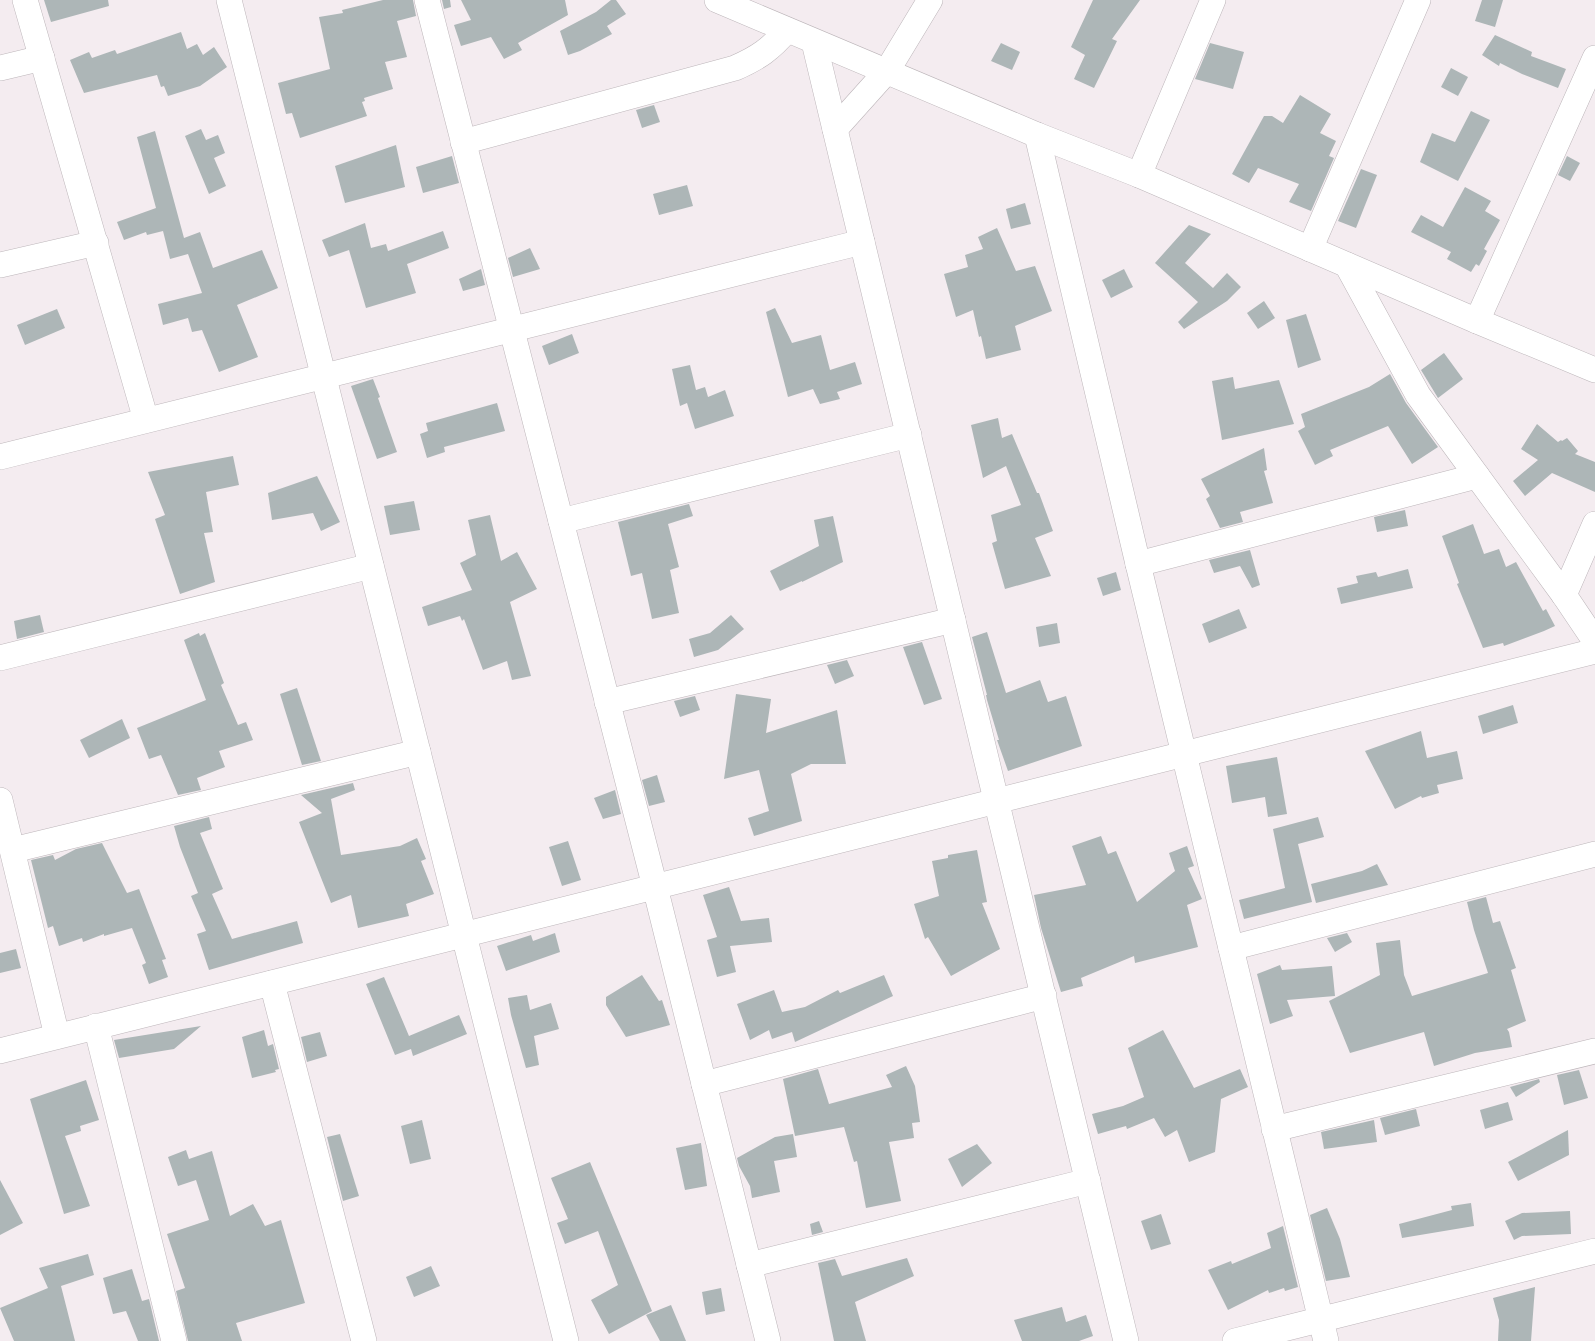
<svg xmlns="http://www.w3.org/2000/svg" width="1595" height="1341" viewBox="0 0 1595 1341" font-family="Lato,sans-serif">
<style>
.building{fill:#adb6b7}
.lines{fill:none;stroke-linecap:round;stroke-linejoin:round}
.street-casing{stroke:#bdb6ba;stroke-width:26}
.street{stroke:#fff;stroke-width:25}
</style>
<rect width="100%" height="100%" fill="#f4ecf0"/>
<g class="building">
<path d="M44 0H108L109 6 51 22Z"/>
<path d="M383 0H413L416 16 397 21 407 57 385 62 393 89 364 98 365 101 362 102 367 116 300 138 292 113 286 114 278 83 330 69 319 17 343 13 342 10Z"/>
<path d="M442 0H450L451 7 444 9Z"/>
<path d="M461 0H565L568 15 518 43 522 50 504 59 491 37 461 46 454 25 471 20Z"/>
<path d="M611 0H616L626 14 607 26 612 34 580 51 568 55 560 31 596 12Z"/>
<path d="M1093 0H1140L1112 39 1117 41 1094 88 1074 79 1085 55 1071 47Z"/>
<path d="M1482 0H1503L1495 27 1475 21Z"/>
<path d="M181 32 187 49 197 44 203 55 214 47 227 67 200 86 168 96 164 86 161 87 157 75 84 93 70 60 89 52 92 58 115 50 117 54Z"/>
<path d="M1495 35 1532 52 1531 56 1566 69 1558 88 1522 74 1500 63 1499 66 1482 55Z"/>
<path d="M1001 43 1020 52 1012 70 991 61Z"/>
<path d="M1210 43 1244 52 1233 89 1195 79Z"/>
<path d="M1451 68 1468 77 1458 96 1441 87Z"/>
<path d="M1300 95 1331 114 1320 133 1336 141 1329 156 1334 158 1311 211 1289 202 1299 184 1258 168 1249 183 1232 174 1264 116H1272L1283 123Z"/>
<path d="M654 105 660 122 642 128 636 110Z"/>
<path d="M1471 111 1490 120 1458 181 1420 162 1432 133 1455 142Z"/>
<path d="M201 129 206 140 218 135 225 153 214 158 226 186 209 194 185 136Z"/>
<path d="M155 131 184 238 200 232 213 268 262 250 278 288 237 305 258 357 219 372 202 330 192 332 188 318 163 325 158 304 202 293 188 254 170 259 163 231 147 235 146 232 124 240 117 222 156 208 137 137Z"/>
<path d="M396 145 405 187 345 203 335 166Z"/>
<path d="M452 156 459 183 423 193 416 167Z"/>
<path d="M1567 156 1580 163 1570 181 1558 175Z"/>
<path d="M1361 169 1377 175 1356 228 1338 221Z"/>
<path d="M687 185 693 206 659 215 653 194Z"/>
<path d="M1465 187 1491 201 1485 211 1500 220 1484 249 1487 251 1479 266 1476 264 1471 272 1447 259 1451 252 1411 232 1421 215 1443 227Z"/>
<path d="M1025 203 1031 224 1011 229 1006 209Z"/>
<path d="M365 223 371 248 386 244 388 251 443 231 449 248 407 264 416 293 366 308 349 250 329 257 322 240Z"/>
<path d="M1189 225 1211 234 1185 263 1213 288 1227 273 1241 287 1227 301 1184 329 1178 322 1198 302 1155 263Z"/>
<path d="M997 228 1016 271 1035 266 1052 311 1015 326 1021 350 986 359 981 336 979 337 973 310 956 317 944 274 968 267 965 255 983 249 978 237Z"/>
<path d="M530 248 540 269 513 277 508 258Z"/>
<path d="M481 269 485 285 463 291 459 279Z"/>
<path d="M1124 269 1133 287 1111 298 1102 280Z"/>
<path d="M1264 301 1275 318 1258 329 1247 313Z"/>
<path d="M775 308 792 343 821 335 830 370 855 362 862 384 837 392 840 399 820 404 813 389 788 397 766 312Z"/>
<path d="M57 309 65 328 25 345 17 325Z"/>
<path d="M1306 314 1321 360 1298 368 1286 320Z"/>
<path d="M572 334 579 353 549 365 542 346Z"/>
<path d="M1444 353 1463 379 1438 398 1421 370Z"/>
<path d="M690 365 696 390 705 387 708 397 725 390 734 416 695 429 687 403 680 406 672 369Z"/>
<path d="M1390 374 1406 403 1438 447 1412 464 1388 426 1330 450 1333 456 1315 465 1298 431 1305 427 1301 414 1369 387Z"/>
<path d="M1233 377 1235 389 1279 380 1294 424 1222 440 1212 381Z"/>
<path d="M373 379 380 397 378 398 397 452 377 459 351 386Z"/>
<path d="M497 403 505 431 444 447 445 452 427 458 420 434 428 431 426 423Z"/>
<path d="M998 418 1002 438 1012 434 1037 493H1039L1053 531 1035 538 1051 576 1005 589 992 543 997 541 991 515 1021 505 1006 466 983 478 971 425Z"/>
<path d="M1537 424 1558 442 1561 440 1562 441 1567 438 1578 451 1575 454 1595 462V492L1552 473 1525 496 1513 481 1538 460 1521 449Z"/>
<path d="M1264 448 1267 470 1264 471 1273 503 1240 512 1243 522 1220 528 1206 499 1210 496 1201 479Z"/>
<path d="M233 456 239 485 206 492 213 532 204 533 215 582 180 594 155 519 165 515 148 472Z"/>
<path d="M317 476 340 522 321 531 313 513 272 520 268 493Z"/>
<path d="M414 501 420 530 390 535 384 506Z"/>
<path d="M689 504 693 516 668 524 679 567 670 570 679 613 652 619 642 573 631 576 618 522Z"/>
<path d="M1405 510 1408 526 1377 532 1374 517Z"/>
<path d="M490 515 501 561 517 552 537 589 510 602 531 676 512 680 507 661 483 670 464 619 462 621 460 616 428 626 422 607 472 590 460 563 476 555 468 520Z"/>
<path d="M833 516 843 562 802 582V581L780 591 770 571 819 546 814 520Z"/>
<path d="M1473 524 1484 554 1499 549 1506 567 1516 562 1543 611 1546 609 1555 626 1544 631 1504 646 1503 643 1483 648 1457 584 1459 583 1442 536Z"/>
<path d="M1250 550 1260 585 1252 588 1240 566 1214 573 1209 560Z"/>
<path d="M1408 569 1413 588 1341 604 1337 588 1358 583 1356 576 1376 572 1378 577Z"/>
<path d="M1116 572 1121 590 1103 596 1097 578Z"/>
<path d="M1239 609 1247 628 1209 643 1202 624Z"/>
<path d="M40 615 44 632 17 639 14 621Z"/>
<path d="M731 615 744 629 718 650 694 657 689 639 710 633Z"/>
<path d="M1057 623 1060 643 1039 647 1036 627Z"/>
<path d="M987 632 1006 693 1040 680 1048 702 1066 696 1082 746 1008 771 997 740H999L987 700 986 695H987L972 637Z"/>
<path d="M199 633 200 636 205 633 224 683 221 685 238 725 246 722 253 740 219 751 225 767 197 778 201 790 178 795 161 755 149 759 137 728 206 700 184 640Z"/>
<path d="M922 642 942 699 924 705 903 647Z"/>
<path d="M847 660 854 676 835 684 827 665Z"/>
<path d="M297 688 321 761 302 765 280 694Z"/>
<path d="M736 694 771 699 766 733 837 710 846 764H811L791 774 802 821 754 836 748 818 769 811 759 770 724 779Z"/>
<path d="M695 696 700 710 680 717 674 701Z"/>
<path d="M1513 705 1518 723 1483 734 1478 716Z"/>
<path d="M122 719 130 738 89 758 80 740Z"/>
<path d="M1421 731 1427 758 1457 751 1463 779 1437 785 1439 793 1422 798 1421 796 1395 809 1365 751Z"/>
<path d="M1277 757 1287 814 1268 817 1265 797 1232 803 1226 766Z"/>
<path d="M657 775 665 802 649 806 642 780Z"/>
<path d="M353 783 355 790 331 799 341 855 400 846 417 838 426 859 421 861 434 894 406 904 409 916 358 928 351 895 331 903 299 822 322 813 301 795Z"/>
<path d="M615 790 621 814 603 819 594 798Z"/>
<path d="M209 817 212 829 200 833 223 889 212 894 232 939 297 921 303 943 209 970 197 934 206 931 191 896 198 893 180 847 174 826Z"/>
<path d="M1318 817 1324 837 1298 844 1312 902 1244 919 1239 900 1285 888 1273 829Z"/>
<path d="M1101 836 1108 854 1116 851 1137 902 1175 871 1169 853 1187 846 1194 866 1188 868 1202 899 1187 905 1198 947 1135 963 1134 956 1081 978 1083 986 1061 992 1041 928 1034 895 1086 885 1072 846Z"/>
<path d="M568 841 581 880 562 886 549 847Z"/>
<path d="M102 843 127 893 139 889 166 959 162 960 168 977 149 984 142 965 146 963 132 928 104 936V934L83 942 82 938 59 946 53 926 48 928 31 860 53 855 55 860 76 849Z"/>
<path d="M977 850 987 902 982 903 1000 949 951 976 928 937 925 939 914 904 939 896 932 861 948 858V855Z"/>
<path d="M1377 864 1388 885 1316 903 1311 884 1362 871Z"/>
<path d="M729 887 741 921 769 918 772 942 730 946 736 972 717 977 707 940 717 937 703 895Z"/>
<path d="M1486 897 1493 923 1500 921 1516 968 1511 970 1526 1021 1507 1029 1509 1032 1512 1047 1475 1053 1434 1066 1424 1032 1350 1053 1329 1001 1380 975 1376 943 1400 940 1404 975 1412 996 1488 973 1474 930 1467 902Z"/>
<path d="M555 933 560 952 506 971 497 946 531 935 533 941Z"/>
<path d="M1347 933 1352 942 1335 952 1327 938Z"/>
<path d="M16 949 21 968 0 973V953Z"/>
<path d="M1280 965 1282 970 1332 966 1335 996 1287 1000 1293 1016 1270 1024 1257 974Z"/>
<path d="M642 975 659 1001 662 1000 670 1025 626 1037 606 1005V997Z"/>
<path d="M884 975 893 996 795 1042 792 1032 772 1039 769 1030 750 1040 737 1004 774 990 782 1012 805 1007 838 990 840 993Z"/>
<path d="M384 977 409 1036 459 1015 467 1034 413 1056 411 1049 395 1055 366 984Z"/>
<path d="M527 995 530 1010 551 1003 559 1029 534 1036 539 1065 526 1068 511 1015 508 998Z"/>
<path d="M201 1026 174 1049 119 1058 114 1040Z"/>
<path d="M264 1030 268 1046 273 1044 279 1069 275 1070 276 1072 252 1078 242 1037Z"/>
<path d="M1163 1030 1194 1088 1240 1069 1248 1087 1221 1099 1215 1152 1189 1162 1177 1130 1165 1137 1154 1118 1127 1129 1126 1126 1098 1134 1092 1114 1123 1106 1144 1097 1128 1048Z"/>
<path d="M320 1032 327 1056 307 1062 301 1037Z"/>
<path d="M906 1066 915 1086 920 1122 912 1123 914 1138 889 1142 901 1201 866 1208 857 1161 854 1162 844 1127 795 1136 783 1079 818 1069 829 1104 892 1087 886 1075Z"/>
<path d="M1579 1070 1588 1098 1564 1105 1557 1075Z"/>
<path d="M1539 1079 1540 1082 1516 1097 1510 1087Z"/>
<path d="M86 1080 99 1120 80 1126 81 1131 65 1136 90 1206 64 1214 30 1099Z"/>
<path d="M1508 1102 1513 1120 1485 1129 1480 1110Z"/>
<path d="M1416 1109 1420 1126 1385 1135 1380 1118Z"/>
<path d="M422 1120 431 1159 410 1164 401 1126Z"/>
<path d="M1374 1120 1377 1142 1324 1149 1321 1132Z"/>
<path d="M1568 1130 1569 1155 1518 1181 1508 1162Z"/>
<path d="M340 1134 359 1196 343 1201 327 1137Z"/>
<path d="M793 1134 797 1157 774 1161 780 1192 752 1198 750 1186 739 1166 737 1158 775 1137Z"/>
<path d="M701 1143 707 1186 685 1190 676 1148Z"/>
<path d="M977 1144 992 1163 962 1187 948 1159Z"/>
<path d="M186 1150 189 1159 212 1151 230 1216 253 1204 265 1226 281 1220 305 1303 236 1323 242 1341H188L176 1291 185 1288 167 1234 209 1220 196 1180 178 1186 168 1157Z"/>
<path d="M590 1162 652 1311 609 1334 591 1300 618 1285 598 1231 565 1244 557 1223 568 1219 551 1178Z"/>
<path d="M0 1180 23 1223 0 1235Z"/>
<path d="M1471 1203 1474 1226 1402 1238 1399 1224 1452 1210 1451 1206Z"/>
<path d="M1327 1208 1340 1239 1350 1277 1326 1281 1310 1215Z"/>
<path d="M1570 1211 1571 1234 1522 1236 1514 1240 1505 1221 1522 1213Z"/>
<path d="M1161 1214 1171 1244 1151 1250 1141 1221Z"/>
<path d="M819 1221 823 1232 812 1235 810 1224Z"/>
<path d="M1283 1226 1298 1287 1285 1291 1284 1288 1269 1293 1268 1290 1228 1310 1208 1270 1231 1261 1232 1264 1271 1248 1267 1233Z"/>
<path d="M88 1254 94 1275 61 1286 75 1341H14L0 1308 48 1288 39 1268Z"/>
<path d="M907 1258 914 1276 855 1302 866 1341H834L818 1263 835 1259 842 1276Z"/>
<path d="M431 1266 440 1286 414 1297 406 1277Z"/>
<path d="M132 1269 142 1301 149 1299 159 1341H138L126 1311 113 1314 103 1278Z"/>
<path d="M1535 1287 1531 1341H1498L1499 1320 1493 1298Z"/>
<path d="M721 1288 725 1311 706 1315 702 1292Z"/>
<path d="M671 1305 686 1341H660L646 1315Z"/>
<path d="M1062 1307 1066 1322 1086 1315 1093 1336 1079 1341H1022L1014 1320Z"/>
</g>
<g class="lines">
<g class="street-casing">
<g id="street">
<path d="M25 0 146 420"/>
<path d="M229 0 566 1341"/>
<path d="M427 0 655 887 768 1341"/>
<path d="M717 0 1037 135 1139 175 1477 321 1595 370"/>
<path d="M814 42 1126 1341"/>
<path d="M0 68 42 58"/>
<path d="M835 129 887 71 930 0"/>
<path d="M1037 135 1138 564 1326 1341"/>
<path d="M463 142 735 68C758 58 771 49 787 30"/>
<path d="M1139 175 1213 0"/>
<path d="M1310 249 1418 0"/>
<path d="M0 265 96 243"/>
<path d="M1347 265 1418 395 1564 595 1595 641"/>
<path d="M1477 321 1595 58"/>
<path d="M0 457 862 242"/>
<path d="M561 521 909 435"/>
<path d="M1138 564 1477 476"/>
<path d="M1564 595 1595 524"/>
<path d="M0 658 371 566"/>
<path d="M607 702 953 620"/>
<path d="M0 800 57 1036"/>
<path d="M13 850 418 752"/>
<path d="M1231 948 1595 854"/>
<path d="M272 983 364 1341"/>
<path d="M96 1026 174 1341"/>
<path d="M0 1051 1595 651"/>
<path d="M704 1084 1044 996"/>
<path d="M1274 1129 1595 1051"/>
<path d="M749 1265 1088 1181"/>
<path d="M1235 1341 1595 1251"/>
</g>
</g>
<use href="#street" class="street"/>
</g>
</svg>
